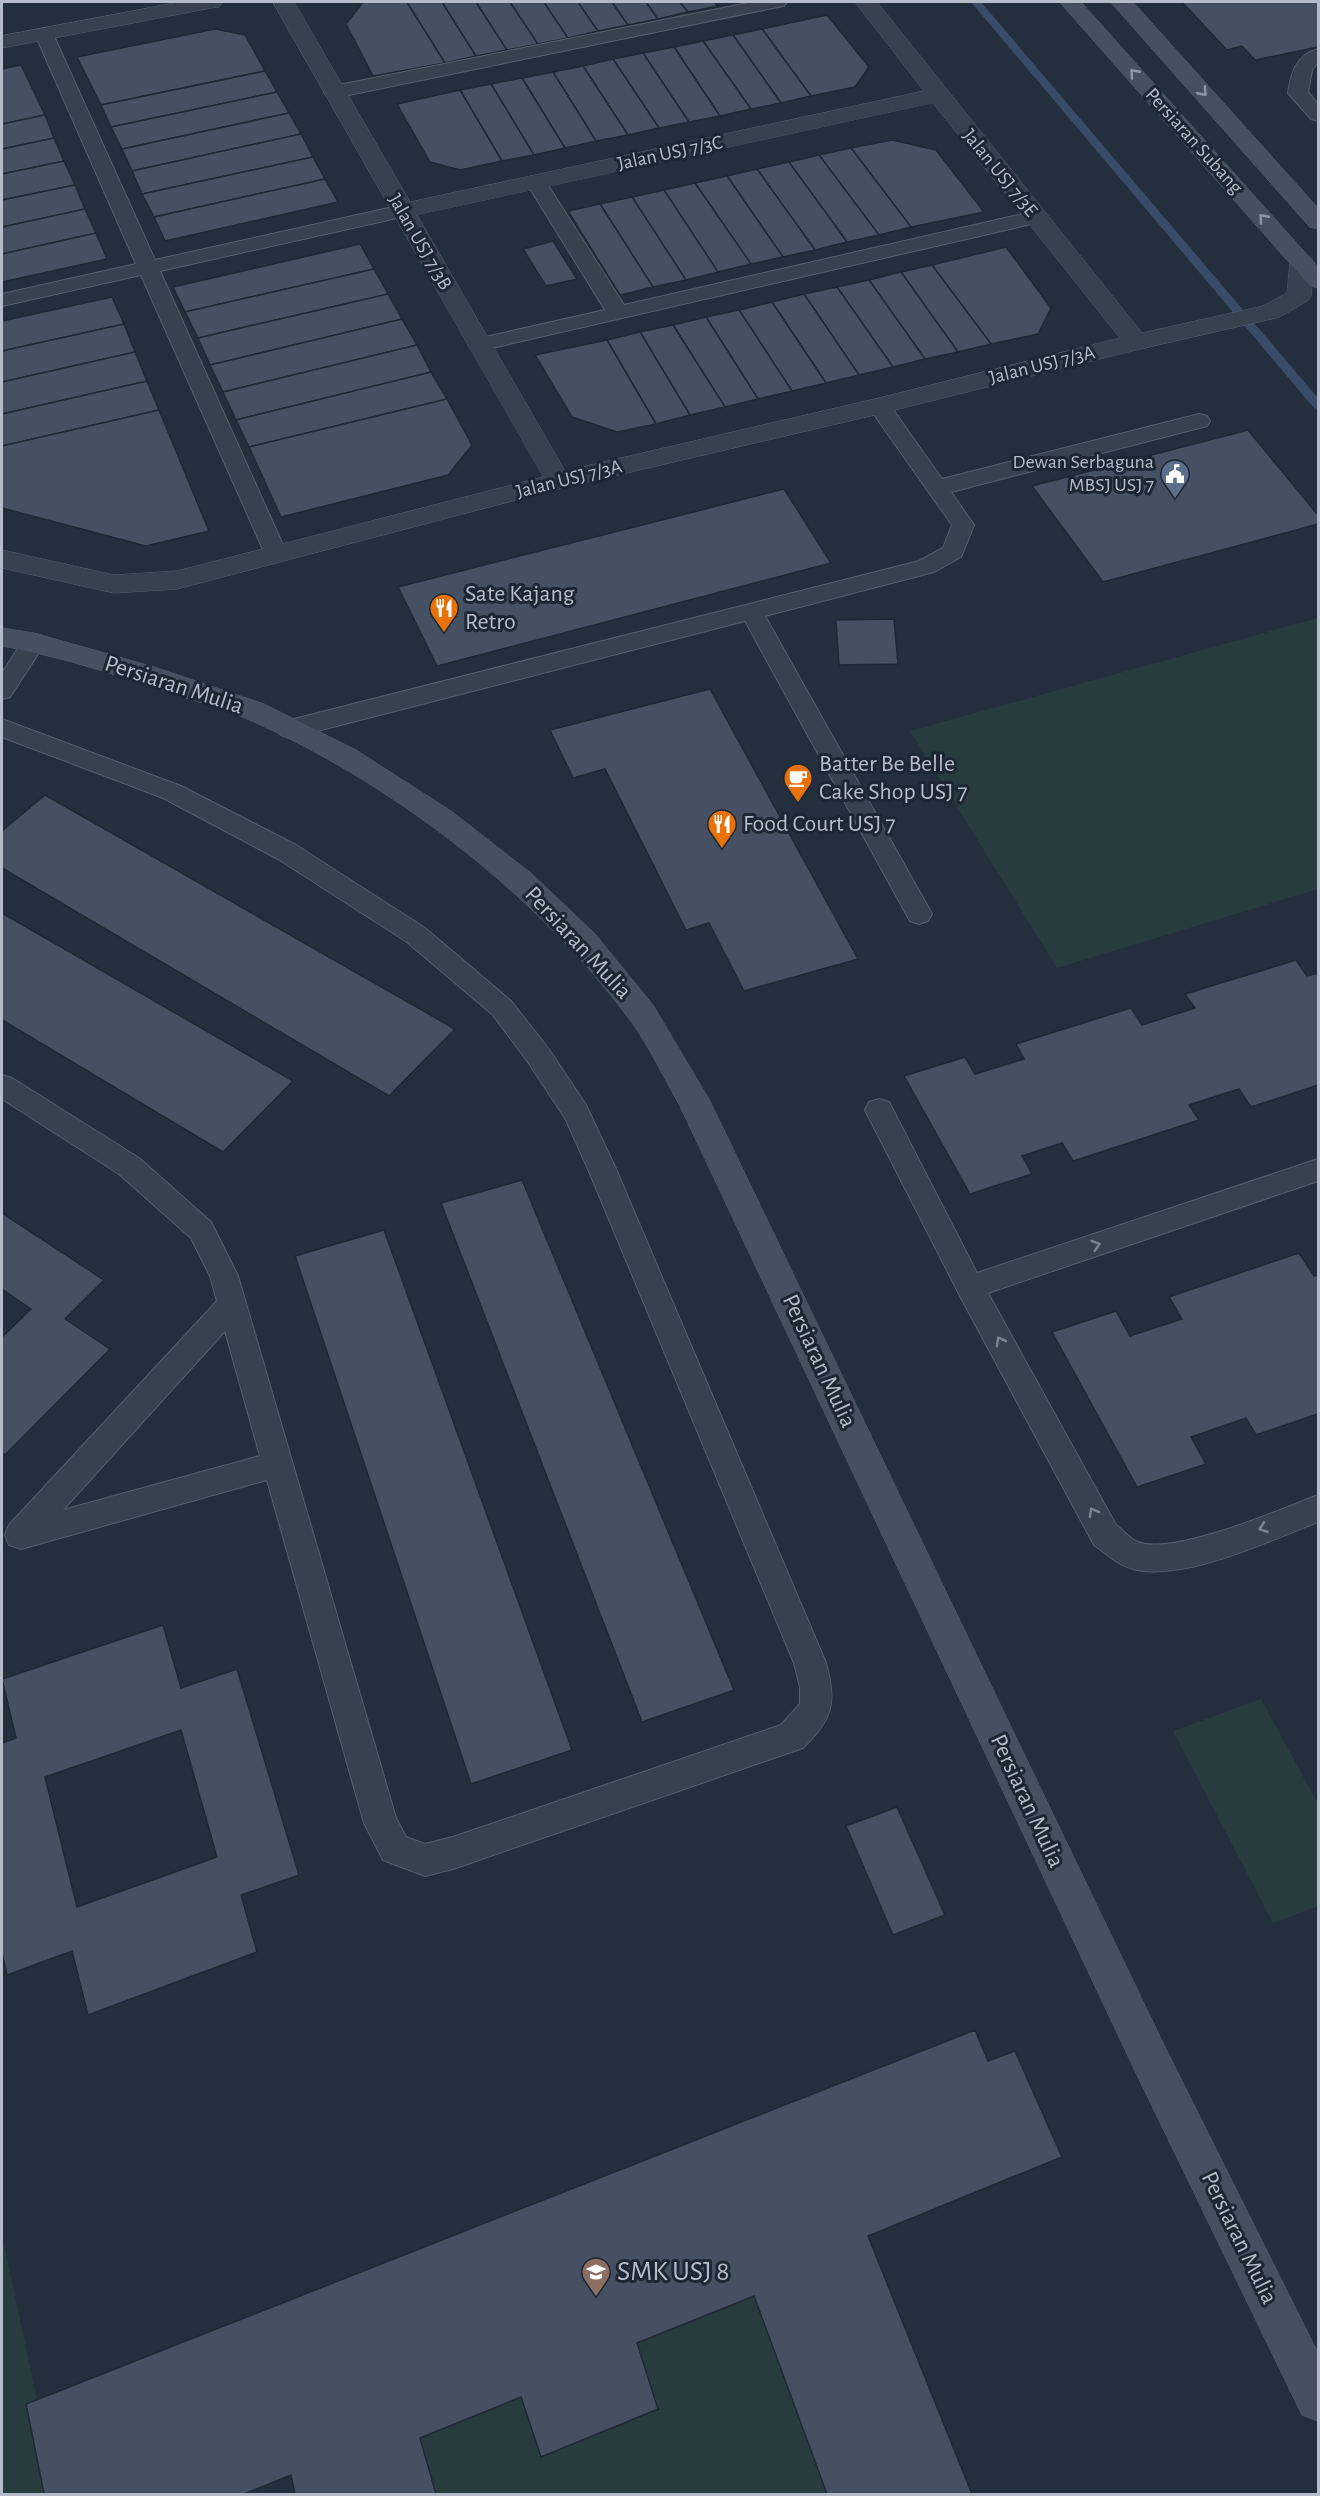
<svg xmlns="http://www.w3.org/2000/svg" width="1320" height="2496" viewBox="0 0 1320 2496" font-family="'Alegreya Sans',sans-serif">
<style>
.green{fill:#263c3f}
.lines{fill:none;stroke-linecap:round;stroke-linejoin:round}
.stream{fill:#394c67;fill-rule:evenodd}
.building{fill:#455162;stroke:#1f2835;stroke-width:1.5;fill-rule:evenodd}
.lane-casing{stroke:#565f6c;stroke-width:2}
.street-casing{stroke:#565f6c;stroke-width:1}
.secondary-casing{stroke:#565f6c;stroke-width:1}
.lane{fill:#38414e;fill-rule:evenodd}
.street{fill:#38414e;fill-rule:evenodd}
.secondary{fill:#465061;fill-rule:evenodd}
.oneway{stroke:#8e96a5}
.oneway2{stroke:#7c8592}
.labels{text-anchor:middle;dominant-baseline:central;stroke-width:6;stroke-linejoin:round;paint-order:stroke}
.far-street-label{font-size:20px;fill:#b4bcc9;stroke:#1d2633}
.far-poi-label{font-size:20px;fill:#b4bcc9;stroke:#1d2633;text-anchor:end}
.poi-label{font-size:24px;fill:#b4bcc9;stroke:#1d2633;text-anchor:start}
.street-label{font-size:24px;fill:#b4bcc9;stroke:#1d2633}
.near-poi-label{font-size:28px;fill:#b4bcc9;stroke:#1d2633;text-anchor:start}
</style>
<rect width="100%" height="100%" fill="#242f3e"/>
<g class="green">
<path d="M1318 618V889L1057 968 910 731Z"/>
<path d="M1261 1699 1318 1804V1906L1273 1923 1173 1731Z"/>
<path d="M2 2235 57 2494H2Z"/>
<path d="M754 2296 827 2494H436L420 2438 521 2397 541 2457 658 2409 637 2343Z"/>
</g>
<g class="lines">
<path class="stream" d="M971 2H981L1318 398V409L1314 408Z"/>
</g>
<g class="building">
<path d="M363 2H407L445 63 373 76 346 24Z"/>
<path d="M407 2H442L476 56 445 63Z"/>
<path d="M442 2H476L507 50 476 56Z"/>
<path d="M476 2H510L538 44 507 50Z"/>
<path d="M510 2H544L568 38 538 44Z"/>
<path d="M544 2H578L598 31 568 38Z"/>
<path d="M578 2H612L628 25 598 31Z"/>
<path d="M612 2H646L658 19 628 25Z"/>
<path d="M646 2H680L688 12 658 19Z"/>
<path d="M680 2H714L718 6 688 12Z"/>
<path d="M1182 2H1318V47L1255 60 1242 46 1227 50Z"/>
<path d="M827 15 869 67 855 87 811 96 762 29Z"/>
<path d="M215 29 245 35 265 71 101 105 77 57Z"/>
<path d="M762 29 811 96 781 103 733 35Z"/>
<path d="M733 35 781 103 751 109 703 41Z"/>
<path d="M703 41 751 109 720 116 674 47Z"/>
<path d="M674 47 720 116 689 122 643 53Z"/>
<path d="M643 53 689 122 659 128 613 59Z"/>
<path d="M613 59 659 128 628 135 583 66Z"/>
<path d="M21 65 45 115 2 124V69Z"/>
<path d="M583 66 628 135 596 141 553 72Z"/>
<path d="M265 71 277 92 111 127 101 105Z"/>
<path d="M553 72 596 141 565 148 522 78Z"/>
<path d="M522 78 565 148 534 155 491 84Z"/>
<path d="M491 84 534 155 502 161 460 90Z"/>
<path d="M460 90 502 161 460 170 430 162 397 104Z"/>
<path d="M277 92 289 113 122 149 111 127Z"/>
<path d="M289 113 301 134 132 171 122 149Z"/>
<path d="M45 115 54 138 2 149V124Z"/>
<path d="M301 134 313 157 142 194 132 171Z"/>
<path d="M54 138 64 161 2 174V149Z"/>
<path d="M892 140 936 150 984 212 911 227 851 148Z"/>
<path d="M851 148 911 227 879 235 819 155Z"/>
<path d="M819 155 879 235 847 242 789 162Z"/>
<path d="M313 157 325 179 154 217 142 194Z"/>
<path d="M64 161 75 185 2 200V174Z"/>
<path d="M789 162 847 242 815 250 757 169Z"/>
<path d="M757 169 815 250 783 257 727 176Z"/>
<path d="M727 176 783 257 751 264 695 183Z"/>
<path d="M325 179 338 202 165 241 154 217Z"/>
<path d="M695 183 751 264 718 272 664 190Z"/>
<path d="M75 185 85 209 2 227V200Z"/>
<path d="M664 190 718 272 686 280 632 197Z"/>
<path d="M632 197 686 280 653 287 600 204Z"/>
<path d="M600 204 653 287 620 295 568 211Z"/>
<path d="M85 209 96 233 2 254V227Z"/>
<path d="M96 233 107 259 2 282V254Z"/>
<path d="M553 241 577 279 546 286 523 249Z"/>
<path d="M360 244 374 269 185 312 173 287Z"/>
<path d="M1006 247 1051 308 1038 334 991 344 932 265Z"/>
<path d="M932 265 991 344 958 352 901 272Z"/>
<path d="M374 269 388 294 198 338 185 312Z"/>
<path d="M901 272 958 352 925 359 869 280Z"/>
<path d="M869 280 925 359 893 367 837 287Z"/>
<path d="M837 287 893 367 859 375 804 294Z"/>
<path d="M388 294 402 319 210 365 198 338Z"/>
<path d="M804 294 859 375 826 383 772 302Z"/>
<path d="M112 297 124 324 2 351V321Z"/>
<path d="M772 302 826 383 792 391 739 310Z"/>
<path d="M739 310 792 391 758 399 706 317Z"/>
<path d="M706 317 758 399 725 407 673 325Z"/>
<path d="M402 319 417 345 223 392 210 365Z"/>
<path d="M124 324 135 352 2 382V351Z"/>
<path d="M673 325 725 407 690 415 640 332Z"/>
<path d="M640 332 690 415 656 424 607 340Z"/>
<path d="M607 340 656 424 617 432 572 417 535 355Z"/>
<path d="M417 345 431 372 236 420 223 392Z"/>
<path d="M135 352 147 381 2 414V382Z"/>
<path d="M431 372 447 399 249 447 236 420Z"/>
<path d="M147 381 159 410 2 446V414Z"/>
<path d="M447 399 472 445 448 475 281 517 249 447Z"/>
<path d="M159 410 209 531 146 546 2 508V446Z"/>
<path d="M1248 430 1318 515V524L1103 582 1032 486Z"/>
<path d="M784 489 831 563 437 666 398 587Z"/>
<path d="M894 619 898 664 839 665 836 620Z"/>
<path d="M710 689 858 959 744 991 709 923 686 930 605 769 573 778 550 730Z"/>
<path d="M45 795 455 1029 389 1096 2 868V831Z"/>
<path d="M2 913 293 1081 223 1152 2 1020Z"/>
<path d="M1296 960 1307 976 1318 973V1085L1251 1107 1239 1089 1189 1105 1199 1120 1073 1161 1062 1143 1022 1156 1032 1174 970 1194 904 1076 965 1057 975 1074 1024 1059 1016 1044 1131 1008 1142 1025 1195 1008 1185 994Z"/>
<path d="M522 1180 734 1690 642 1722 441 1203Z"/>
<path d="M2 1213 104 1280 65 1319 110 1349 5 1455 2 1453V1337L31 1309 2 1289Z"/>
<path d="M384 1230 572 1750 471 1784 295 1256Z"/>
<path d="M1299 1253 1314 1276 1318 1275V1414L1256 1435 1246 1418 1191 1437 1206 1464 1137 1487 1052 1332 1116 1311 1130 1336 1182 1319 1169 1297Z"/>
<path d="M163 1625 181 1688 237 1669 299 1875 241 1895 257 1952 88 2015 72 1951 7 1975 2 1953V1743L16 1738 2 1679ZM181 1730 217 1857 77 1907 45 1777Z"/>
<path d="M897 1807 945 1915 893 1935 846 1826Z"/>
<path d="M975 2030 988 2061 1015 2051 1062 2157 868 2236 972 2494H827L754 2296 637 2343 658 2409 541 2457 521 2397 420 2438 436 2494H295L291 2475 244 2494H44L26 2404Z"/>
</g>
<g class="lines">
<g class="lane-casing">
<g id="lane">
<path d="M753 2H787L784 6 778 7 334 98 327 96 324 92 327 88 334 86Z"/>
<path d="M44 28 51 30 53 34 155 260 402 205 409 207 412 211 409 215 402 217 160 271 287 554 284 559 276 562 268 559 265 554 141 275 2 306V294L136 264 35 34 37 30Z"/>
<path d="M1318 49V62L1312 70 1308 92 1318 104V121L1311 119 1288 93C1291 73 1296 55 1318 49Z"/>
<path d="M536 176 543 178 546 182 624 305 1036 211 1043 213 1046 217 1043 221 1036 223 479 351 472 350 468 345 472 340 605 310 526 182 529 178Z"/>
<path d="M879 399 887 401 942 479 1199 414 1207 416 1210 421 1207 426 951 492 974 525 961 557 934 572 765 616 932 914 928 921 919 924 910 921 745 621 290 738 281 735 278 729 281 723 290 720 919 561 943 548 952 525 868 406 871 401Z"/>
<path d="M34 634 42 636 46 642 10 697 2 699V673L26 636Z"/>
<path d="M2 719 181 786 296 845 425 928 511 1001 548 1048 586 1105 616 1169 826 1663C837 1702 833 1719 803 1748L453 1869 425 1876 383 1860 364 1823 267 1480 21 1549 9 1545 5 1535 9 1525 217 1301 210 1276 191 1238 119 1174 2 1099V1075L12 1078 139 1158 211 1222 238 1276 396 1818 406 1837 425 1844 453 1837 781 1725 800 1704V1687L794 1663 588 1169 565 1118 528 1062 493 1015 407 942 278 859 163 798 2 737ZM225 1331 260 1456 63 1510Z"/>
<path d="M879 1099 889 1102 977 1273 1318 1159V1181L988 1293 1116 1525C1123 1530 1130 1539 1138 1542 1174 1556 1281 1509 1318 1495V1522C1271 1540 1188 1580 1137 1570 1120 1567 1108 1555 1094 1545L960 1296 865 1110 869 1102Z"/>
</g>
</g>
<g class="street-casing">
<g id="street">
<path d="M180 2H222L219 7 211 8 2 48V36Z"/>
<path d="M273 2H294L410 202 924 91 855 2H877L1142 333 1263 306 1287 293 1290 262 1294 257 1302 255 1310 257 1314 262 1311 296 1307 301 1280 317 1136 350 879 414 558 489 177 589 114 593 2 568V550L114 575 177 571 543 477ZM933 103 1120 338 879 398 565 471 417 215Z"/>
</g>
</g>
<g class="secondary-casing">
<g id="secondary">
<path d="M1060 2H1081L1318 267V288L1310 286Z"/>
<path d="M1111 2H1133L1318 208V229L1310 227Z"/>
<path d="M2 628 34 633 154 667 264 704 356 750 451 811 531 873 595 934 653 1005 710 1101 1164 2045 1318 2353V2421L1302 2415 1136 2073 680 1106C664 1078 649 1046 630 1020 536 893 390 781 245 718 216 706 184 698 155 688 105 671 53 655 2 646Z"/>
</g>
</g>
<use href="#lane" class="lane"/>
<use href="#street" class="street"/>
<use href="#secondary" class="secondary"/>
</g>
<defs><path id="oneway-chevron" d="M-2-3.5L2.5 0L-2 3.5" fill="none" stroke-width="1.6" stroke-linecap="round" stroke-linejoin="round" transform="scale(1.5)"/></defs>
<g class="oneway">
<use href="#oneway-chevron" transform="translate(1134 73) rotate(-132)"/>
<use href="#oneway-chevron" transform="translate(1203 92) rotate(48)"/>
<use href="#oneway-chevron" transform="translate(1263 218) rotate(-132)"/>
</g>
<g class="oneway2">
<use href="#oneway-chevron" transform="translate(1096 1245) rotate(-18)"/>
<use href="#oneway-chevron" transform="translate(1000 1341) rotate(-119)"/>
<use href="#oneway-chevron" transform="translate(1093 1512) rotate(-119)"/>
<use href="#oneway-chevron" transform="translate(1263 1528) rotate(161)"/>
</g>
<defs>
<g id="civic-pin" transform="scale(1.5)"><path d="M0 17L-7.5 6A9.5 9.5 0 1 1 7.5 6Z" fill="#5c6f8a" stroke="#1d2633"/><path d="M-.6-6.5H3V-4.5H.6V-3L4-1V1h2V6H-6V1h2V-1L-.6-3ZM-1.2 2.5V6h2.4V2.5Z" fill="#fff"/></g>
<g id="restaurant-pin" transform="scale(1.5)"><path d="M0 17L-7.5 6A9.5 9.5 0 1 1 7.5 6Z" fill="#e8710a" stroke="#1d2633"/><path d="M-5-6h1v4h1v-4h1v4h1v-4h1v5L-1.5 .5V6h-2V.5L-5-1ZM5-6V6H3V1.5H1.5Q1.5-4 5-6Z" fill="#fff"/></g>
<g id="cafe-pin" transform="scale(1.5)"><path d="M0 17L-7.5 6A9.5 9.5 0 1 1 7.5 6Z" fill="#e8710a" stroke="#1d2633"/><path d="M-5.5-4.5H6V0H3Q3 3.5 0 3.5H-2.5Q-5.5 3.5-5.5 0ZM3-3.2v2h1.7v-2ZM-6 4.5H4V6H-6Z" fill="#fff"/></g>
<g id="school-pin" transform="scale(1.5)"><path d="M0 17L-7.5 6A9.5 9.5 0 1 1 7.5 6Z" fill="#8d6e63" stroke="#1d2633"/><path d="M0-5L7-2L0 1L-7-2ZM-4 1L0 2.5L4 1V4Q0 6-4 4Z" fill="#fff"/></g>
</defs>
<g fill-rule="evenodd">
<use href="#civic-pin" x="1175" y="474"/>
<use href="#restaurant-pin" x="444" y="608"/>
<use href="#cafe-pin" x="798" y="778"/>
<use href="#restaurant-pin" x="722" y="824"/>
<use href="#school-pin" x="596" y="2272"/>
</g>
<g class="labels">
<g class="far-street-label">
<text transform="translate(1194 141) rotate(48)">Persiaran Subang</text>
<text transform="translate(670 153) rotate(-12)">Jalan USJ 7/3C</text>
<text transform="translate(1000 173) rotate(51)">Jalan USJ 7/3E</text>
<text transform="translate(420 242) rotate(60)">Jalan USJ 7/3B</text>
<text transform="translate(1042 365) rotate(-14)">Jalan USJ 7/3A</text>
<text transform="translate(569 479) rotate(-14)">Jalan USJ 7/3A</text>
</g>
<g class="far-poi-label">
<text x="1154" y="462">Dewan Serbaguna<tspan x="1154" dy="23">MBSJ USJ 7</tspan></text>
</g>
<g class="poi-label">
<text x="465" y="594">Sate Kajang<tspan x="465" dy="28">Retro</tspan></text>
<text x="819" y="764">Batter Be Belle<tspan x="819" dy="28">Cake Shop USJ 7</tspan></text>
<text x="743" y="824">Food Court USJ 7</text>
</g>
<g class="street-label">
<text transform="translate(174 685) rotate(18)">Persiaran Mulia</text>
<text transform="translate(578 943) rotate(47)">Persiaran Mulia</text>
<text transform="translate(819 1361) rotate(65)">Persiaran Mulia</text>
<text transform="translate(1027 1801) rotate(65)">Persiaran Mulia</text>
<text transform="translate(1239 2238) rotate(64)">Persiaran Mulia</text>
</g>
<g class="near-poi-label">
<text x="617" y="2272">SMK USJ 8</text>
</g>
</g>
<rect width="1320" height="2496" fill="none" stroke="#b4bcc9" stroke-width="6"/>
</svg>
